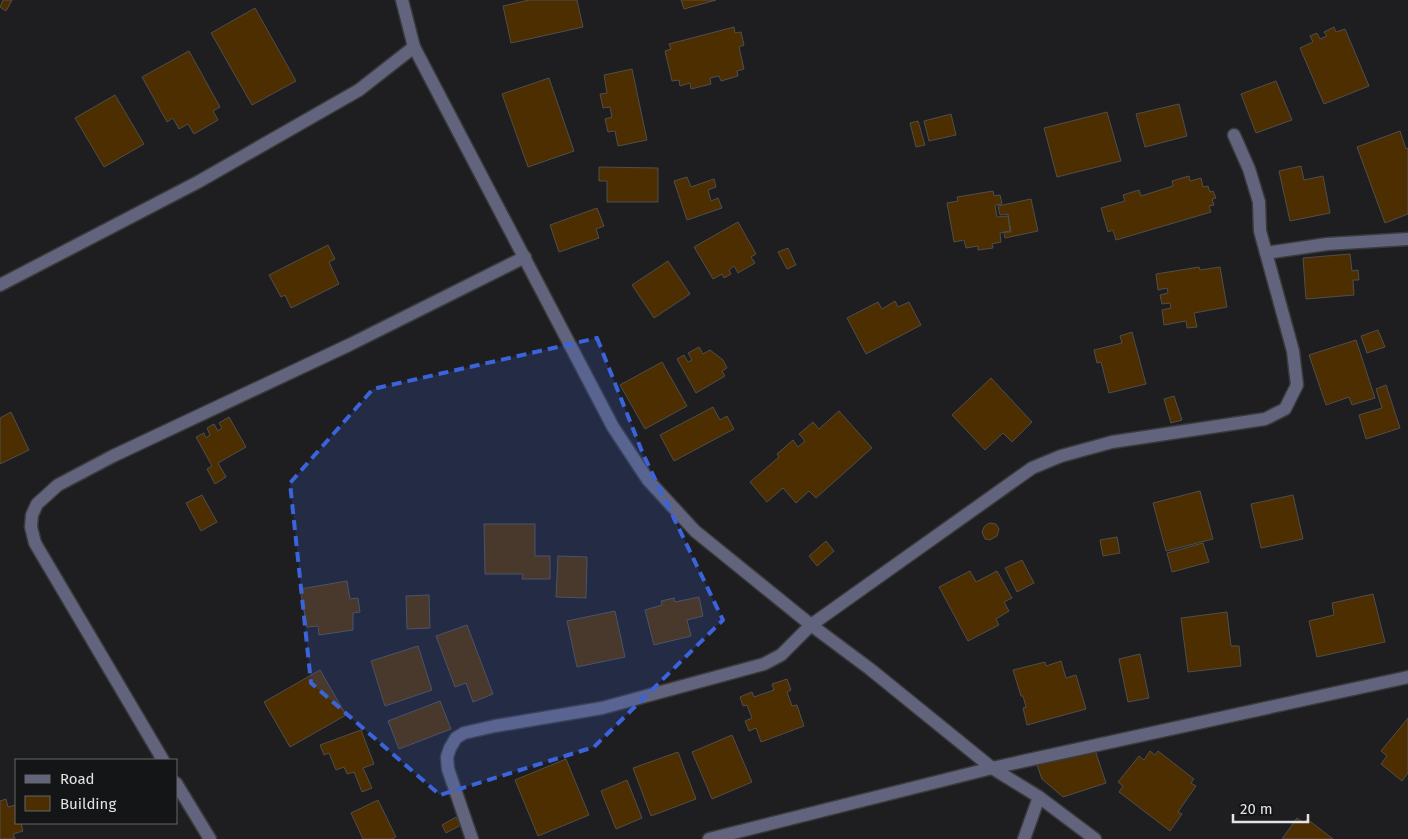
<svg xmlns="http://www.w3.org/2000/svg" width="1408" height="839" viewBox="0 0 1408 839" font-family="'Fira Sans',sans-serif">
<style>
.building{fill:#4d2e00;stroke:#504e4c}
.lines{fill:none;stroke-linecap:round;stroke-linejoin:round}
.street-casing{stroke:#393a3b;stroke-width:15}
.street{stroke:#62647e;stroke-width:12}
.marked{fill:#3b64da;fill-opacity:0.2;stroke:#3b64da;stroke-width:4;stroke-dasharray:10 6;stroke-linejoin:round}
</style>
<rect width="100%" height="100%" fill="#1e1e20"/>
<g class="building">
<path d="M3 0H12L6 11 0 7Z"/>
<path d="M529 0H577L583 27 511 43 503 6Z"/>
<path d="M681 0H716L684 9Z"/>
<path d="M255 8 296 81 252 105 211 33Z"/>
<path d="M734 27 735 33 741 32 744 45 739 47 744 69 737 71 738 76 721 81 719 76 710 78 711 84 691 89 690 83 680 86 679 80 672 81 665 51 671 49 669 44Z"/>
<path d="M1334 27 1336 32 1345 29 1369 86 1324 104 1300 48 1313 42 1310 36 1317 33 1320 39 1327 36 1324 32Z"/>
<path d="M189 51 220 107 213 111 218 120 194 134 188 124 179 129 173 118 167 122 142 77Z"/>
<path d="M632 69 647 140 618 146 615 131 608 132 605 119 612 117 610 107 603 108 600 94 607 93 604 75Z"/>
<path d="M549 78 574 151 528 167 502 94Z"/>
<path d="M1276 81 1292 120 1256 133 1241 94Z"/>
<path d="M115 95 144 144 104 167 75 118Z"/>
<path d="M1179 104 1187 136 1145 147 1136 114Z"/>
<path d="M1107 112 1121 161 1057 177 1044 128Z"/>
<path d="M951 114 956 135 929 141 924 121Z"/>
<path d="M918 121 925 145 916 147 910 123Z"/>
<path d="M1400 131 1406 149 1408 148V214L1385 223 1357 147Z"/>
<path d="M1301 166 1304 180 1323 176 1330 213 1290 221 1279 171Z"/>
<path d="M599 167 658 168V202H607V181H599Z"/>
<path d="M1189 176 1190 181 1201 178 1203 187 1208 186 1210 192 1213 191 1216 198 1212 199 1214 205 1209 206 1211 212 1116 240 1113 230 1108 232 1101 208 1125 201 1123 195 1139 190 1141 196 1173 186 1172 181Z"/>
<path d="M687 177 691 187 714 179 716 187 708 190 711 201 718 198 722 208 687 220 674 181Z"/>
<path d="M993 191 994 196 1000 195 1002 204 995 205 997 217 1008 216 1010 231 1000 233 1001 242 992 244 993 248 978 250V246L966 248 964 240 954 242 947 203 958 201 957 197Z"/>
<path d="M1031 199 1038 231 1005 238 1004 232H1011L1008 214 1000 215 998 206Z"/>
<path d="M597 208 604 226 596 229 599 238 559 252 550 225Z"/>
<path d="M738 222 756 254 751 257 755 263 738 273 734 266 729 270 731 274 724 278 722 274 713 279 694 247Z"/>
<path d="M328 245 335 259 329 262 339 284 291 308 285 295 281 297 269 275Z"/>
<path d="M788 248 796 265 787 269 778 252Z"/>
<path d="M1350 254 1352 271 1358 270 1359 280H1353L1354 295 1306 299 1303 258Z"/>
<path d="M668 261 690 294 654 318 632 285Z"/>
<path d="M1199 267 1200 270 1220 267 1227 307 1194 313 1197 327 1187 328 1186 321 1164 325 1162 310 1171 308 1170 303 1162 304 1160 295 1168 293 1167 288 1158 290 1156 274Z"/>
<path d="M895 301 898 307 909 302 921 325 866 354 847 318 878 302 882 309Z"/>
<path d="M1378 330 1385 347 1367 353 1361 336Z"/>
<path d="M1132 332 1146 384 1109 393 1101 362 1097 363 1094 350 1122 343 1120 336Z"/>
<path d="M1356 340 1375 398 1352 405 1349 397 1326 405 1309 355Z"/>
<path d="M699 347 703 354 710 350 723 360 727 368 722 371 725 376 696 393 677 359 684 355 688 362 692 360 688 353Z"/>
<path d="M662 362 687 406 645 429 620 385Z"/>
<path d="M991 378 1032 422 1012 442 1003 433 985 450 952 415Z"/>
<path d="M1386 385 1400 428 1366 439 1359 415 1382 408 1376 389Z"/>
<path d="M1174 396 1182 420 1171 423 1164 399Z"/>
<path d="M713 407 720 420 727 416 734 429 674 461 660 435Z"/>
<path d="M839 411 872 448 816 498 809 491 796 503 783 488 767 502 750 482 779 457 777 454 793 440 798 447 805 441 799 434 813 422 819 429Z"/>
<path d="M11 412 29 450 0 464V418Z"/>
<path d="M229 417 246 447 218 463 226 477 215 484 207 469 212 466 196 437 204 433 206 438 210 435 207 428 214 424 218 431 222 428 219 423Z"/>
<path d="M1200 491 1213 539 1166 551 1153 503Z"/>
<path d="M202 495 217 522 201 531 186 503Z"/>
<path d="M1293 495 1303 539 1261 548 1251 504Z"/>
<path d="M989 523 996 524 999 529 997 536 990 540 985 539 982 532 984 527Z"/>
<path d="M484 524H535V556H550V579H522L523 574H485Z"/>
<path d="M1117 537 1120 553 1103 556 1100 540Z"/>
<path d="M826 541 834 551 817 566 809 556Z"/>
<path d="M1203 543 1209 562 1172 572 1167 553Z"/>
<path d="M558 556 587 557 586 598 556 597Z"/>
<path d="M1022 560 1034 583 1017 592 1005 568Z"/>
<path d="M970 571 976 582 997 571 1012 598 1004 602 1009 611 996 619 999 625 968 641 939 587Z"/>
<path d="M347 581 350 599 358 598 360 612 353 613V630L319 635 318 626 307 627 300 589Z"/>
<path d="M1373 594 1385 642 1317 657 1309 621 1334 615 1332 603Z"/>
<path d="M429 595 430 628 407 629 406 596Z"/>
<path d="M699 597 703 616 687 620 691 636 654 645 645 610 662 605 661 601 674 598 675 602Z"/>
<path d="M615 611 625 657 577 667 567 621Z"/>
<path d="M1227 612 1231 646H1239L1241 666 1188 672 1181 618Z"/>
<path d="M467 625 493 694 473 702 466 683 455 687 436 636Z"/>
<path d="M418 646 432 690 385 706 371 661Z"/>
<path d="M1140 654 1149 698 1128 702 1119 659Z"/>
<path d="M1061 661 1066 678 1076 675 1086 709 1027 725 1023 708 1026 707 1023 696H1021L1013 670 1045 662 1046 666Z"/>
<path d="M320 670 346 715 290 747 264 702Z"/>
<path d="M787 679 791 690 787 692 792 706 797 705 804 726 761 742 756 728 749 731 745 721 752 718 747 705 743 706 740 697 752 692 754 697 774 690 772 684Z"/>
<path d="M440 701 451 729 399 749 388 721Z"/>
<path d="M1408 718V773L1402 781 1381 764 1387 756 1381 751Z"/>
<path d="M361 730 374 764 363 768 372 788 362 792 354 772 347 774 344 767 336 770 329 753 324 755 320 745Z"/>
<path d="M732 735 752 782 712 799 692 752Z"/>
<path d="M1094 747 1106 783 1063 797 1042 779 1037 765Z"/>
<path d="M1150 751 1155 755 1158 751 1194 779 1191 783 1196 786 1178 812 1182 814 1170 831 1119 792 1123 786 1118 782 1139 756 1144 760Z"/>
<path d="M678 752 696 799 651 816 633 768Z"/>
<path d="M566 759 589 815 538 836 515 780Z"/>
<path d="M627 780 642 818 616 829 601 791Z"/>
<path d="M6 799 8 807 16 805V823H21L23 831 13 834 15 839H0V801Z"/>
<path d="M378 800 396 837 392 839H363L351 813Z"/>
<path d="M456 817 461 825 446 833 442 825Z"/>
<path d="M1297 818 1304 823 1307 819 1333 839H1282Z"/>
</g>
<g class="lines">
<g class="street-casing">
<g id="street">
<path d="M402 0 414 47 613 427 648 480 695 531 811 625 870 669 992 768 1039 797 1095 839"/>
<path d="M1266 253 1327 244 1408 239"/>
<path d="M0 285 198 182 359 90 414 47"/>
<path d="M163 760 35 543 31 527 32 515 37 504 58 485 113 456 349 345 525 257"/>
<path d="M176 783 210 839"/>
<path d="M472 839 448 769 447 757 450 748 456 738 464 733 495 726 602 708 764 664 781 655 811 625 1032 468 1061 456 1112 442 1265 419 1285 409 1297 385 1293 351 1260 231 1259 202 1249 169 1234 135"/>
<path d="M709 839 992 768 1408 677"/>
<path d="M1024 839 1039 797"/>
</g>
</g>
<use href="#street" class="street"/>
</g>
<path class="marked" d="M597 338 643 454 723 620 594 747 440 795 311 683 290 483 373 389Z"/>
<rect x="15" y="759" width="162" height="65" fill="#141517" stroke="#666769"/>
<rect x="25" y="775" width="25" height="8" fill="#62647e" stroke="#666769"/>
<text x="60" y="784" font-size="15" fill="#e2e3e4">Road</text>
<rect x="25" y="796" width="25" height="15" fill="#4d2e00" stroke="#666769"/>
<text x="60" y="809" font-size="15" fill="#e2e3e4">Building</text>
<path d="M1233 814v8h75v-8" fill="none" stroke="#e2e3e4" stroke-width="2.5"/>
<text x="1240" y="814" font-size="15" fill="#e2e3e4" stroke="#141517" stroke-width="4" paint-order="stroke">20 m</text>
</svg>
